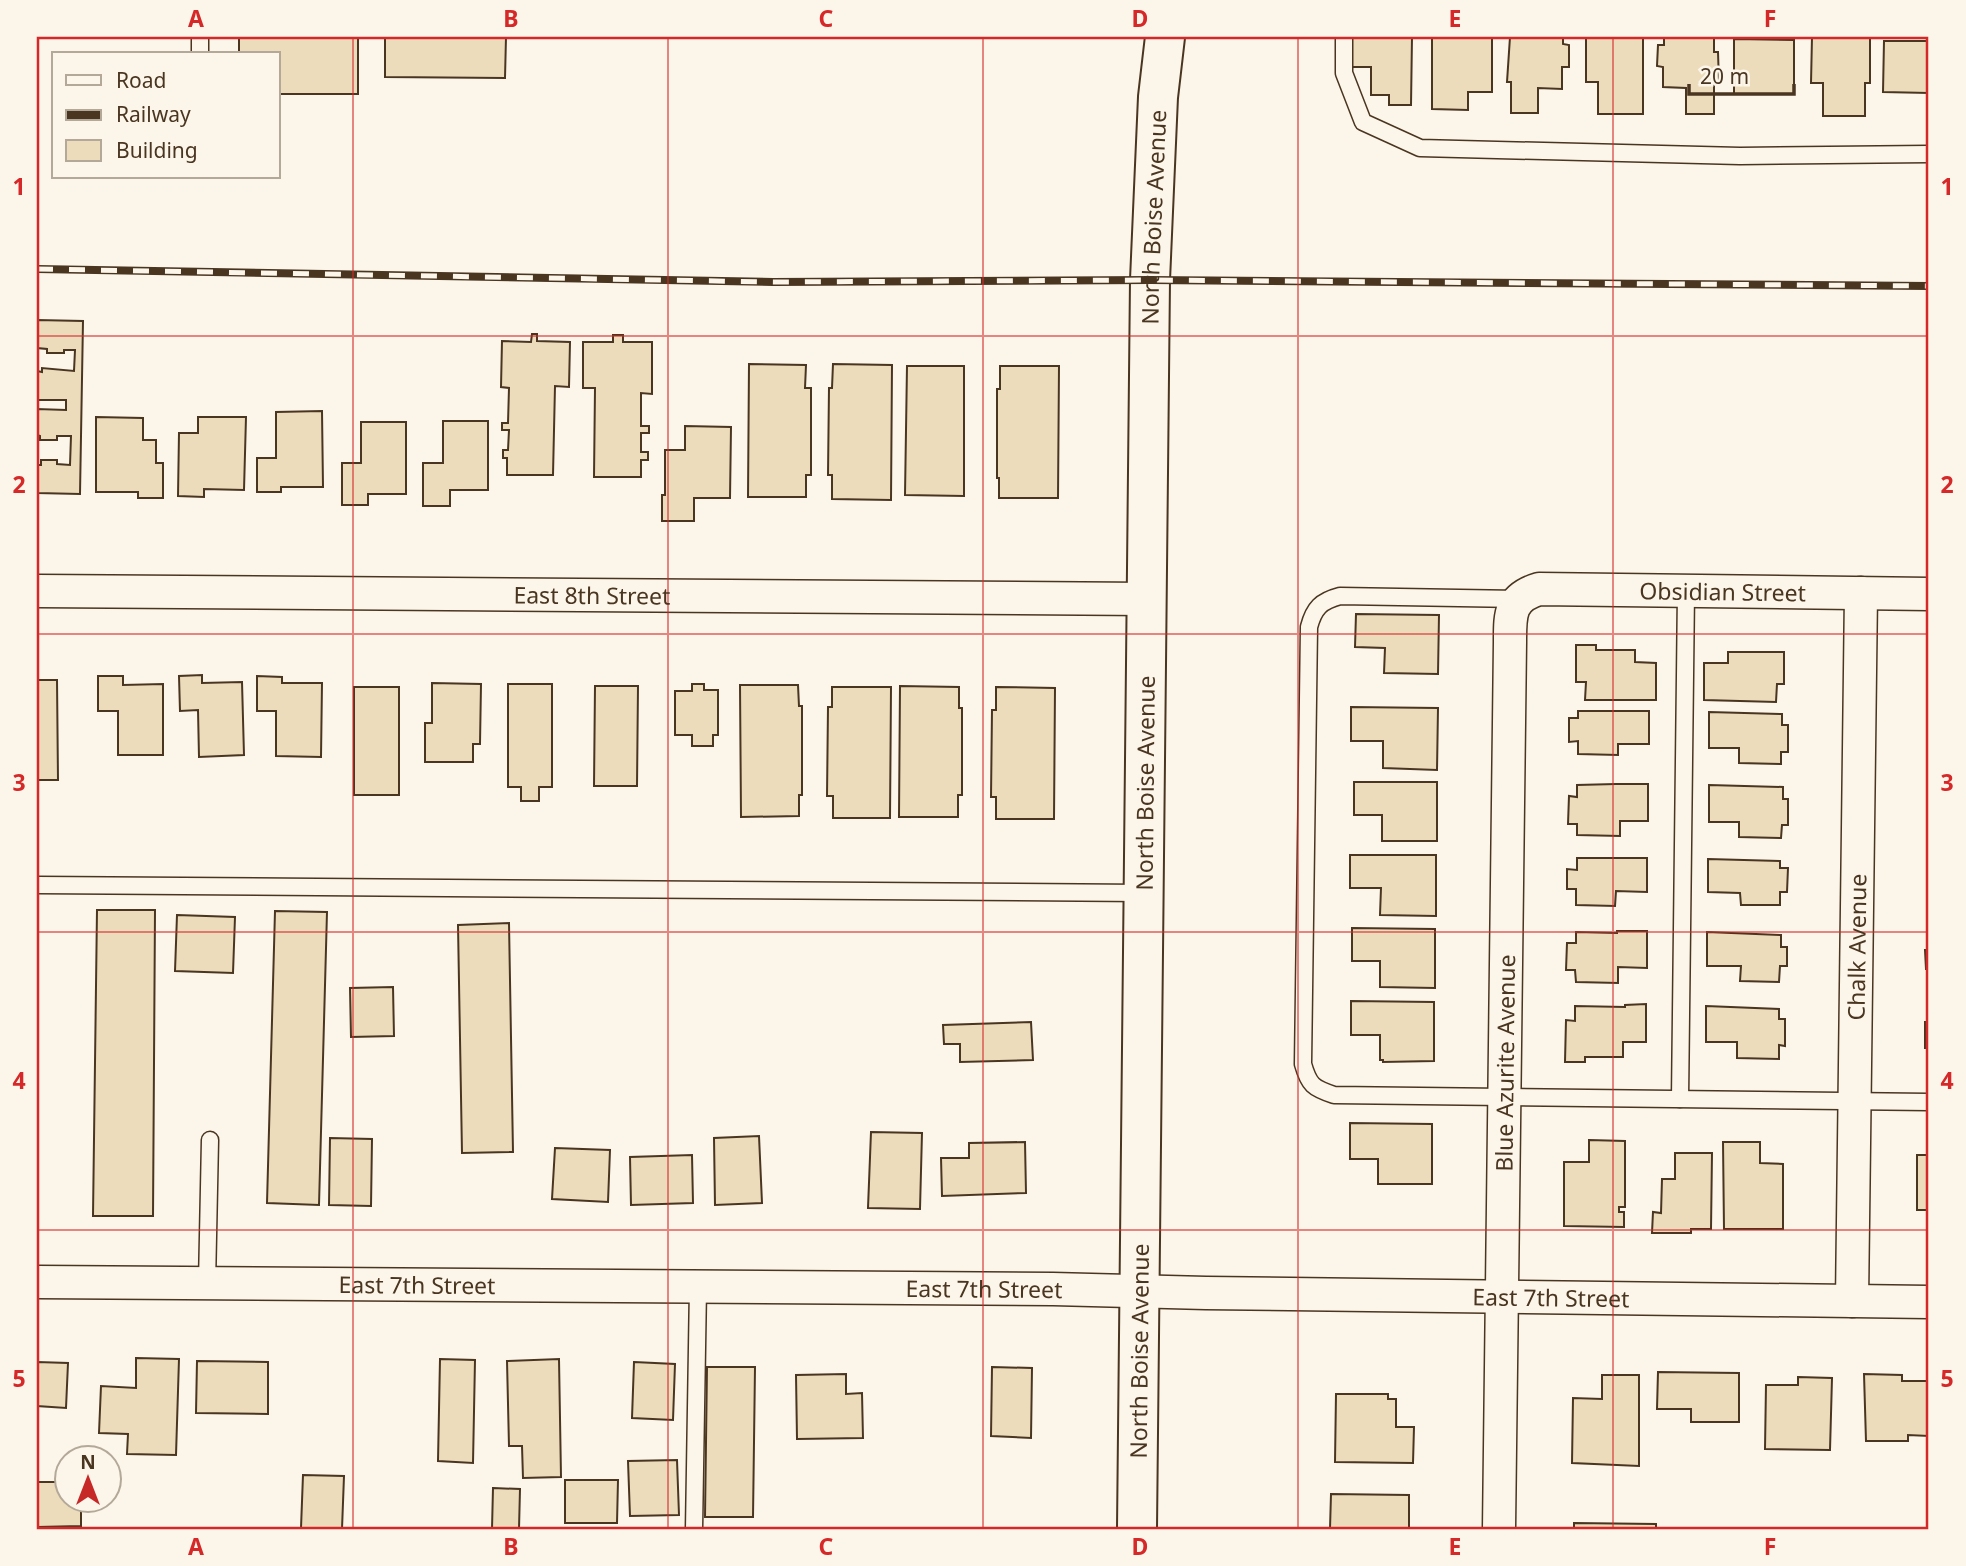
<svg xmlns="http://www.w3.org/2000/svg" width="1966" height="1566" viewBox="0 0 1966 1566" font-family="'Noto Sans',sans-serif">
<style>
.building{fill:#ecdcbc;stroke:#4a3520;stroke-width:2}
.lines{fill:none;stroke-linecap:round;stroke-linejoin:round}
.service-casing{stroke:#4a3520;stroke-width:19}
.minor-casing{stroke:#4a3520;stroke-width:35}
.tertiary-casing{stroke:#4a3520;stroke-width:42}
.service{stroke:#fbf6e9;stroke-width:16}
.minor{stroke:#fbf6e9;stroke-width:32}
.tertiary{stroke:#fbf6e9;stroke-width:38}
.rail-casing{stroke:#4a3520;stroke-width:8}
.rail{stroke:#fbf6e9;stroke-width:5;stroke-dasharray:16;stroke-linecap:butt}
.grid{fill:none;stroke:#d62828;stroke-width:2;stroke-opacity:0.55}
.labels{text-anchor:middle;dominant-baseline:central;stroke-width:5;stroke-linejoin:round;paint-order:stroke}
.street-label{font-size:23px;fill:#4a3520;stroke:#fbf6e9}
.neatline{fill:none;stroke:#d62828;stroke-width:2.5}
.grid-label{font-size:23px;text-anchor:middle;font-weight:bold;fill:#d62828}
</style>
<rect width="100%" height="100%" fill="#fbf6e9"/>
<g class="building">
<path d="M239 37H358V94H278V54H239Z"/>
<path d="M385 37H506L505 78 385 77Z"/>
<path d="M1351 37H1412L1411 105H1389V95H1371V67H1351Z"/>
<path d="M1432 37H1492V92H1468V110L1432 109Z"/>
<path d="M1510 37H1563V44L1569 45V67H1562V89L1538 88V113H1511V82H1507Z"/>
<path d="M1586 37H1643V114H1598V82H1586Z"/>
<path d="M1664 37H1714V52H1718L1719 83H1714V114H1686V88L1663 87V67L1657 66 1658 45H1664Z"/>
<path d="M1812 37H1870V83H1865V116H1823V83H1811Z"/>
<path d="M1734 39 1794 40V94H1734Z"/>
<path d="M1884 41H1929V93L1883 92Z"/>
<path d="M37 320 83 321 80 494 37 493V465H41V460H57V464L70 465 71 436H57V440H40V436L37 435V409L66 410V400H37V371L42 372V368L74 371 75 350H64V353H47V349L37 348Z"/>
<path d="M532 334H537V341L570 342 569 387 555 386 553 475H507V458H503V450H508L509 430H502V423H508L509 388 501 387 502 341 531 342Z"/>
<path d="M613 335H623V342H652V394L641 393V426H649V433H641V452H648V460H641V477H594L595 388H583V342H613Z"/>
<path d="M749 364 806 365 805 388H811V475H806V497H748Z"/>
<path d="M833 364 892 365 891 500 832 499V475H828L829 388H832Z"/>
<path d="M907 366H964V496L905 495Z"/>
<path d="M1000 366H1059L1058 498H999V478H997V389H1000Z"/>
<path d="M322 411 323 487H281V492H257V458H276V412Z"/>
<path d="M96 417 143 418V440H156V463H163V498H138V492H96Z"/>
<path d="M198 417H246L244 490 204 489V497L178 496 179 433H198Z"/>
<path d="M443 421H488V490H450V506H423V463H443Z"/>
<path d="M361 422H406V494H368V505H342V463H361Z"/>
<path d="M685 426 731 427 730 498H694V521H662V495H665V450H685Z"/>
<path d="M1356 614 1439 615 1438 674 1384 673 1385 648 1355 647Z"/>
<path d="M1576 645H1596V650H1635V662L1656 663V700H1585L1586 682H1576Z"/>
<path d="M1728 652H1784V684H1777L1776 702 1704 700V663H1728Z"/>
<path d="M202 675V683L242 682 244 755 199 757 198 710 180 711 179 676Z"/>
<path d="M98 676H123V685L163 684V755H118V711H98Z"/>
<path d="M257 676 282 677V683H322L321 757 276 756V711H257Z"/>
<path d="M37 680H57L58 780H37Z"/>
<path d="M432 683 481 684 480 744H473V762H425V723H432Z"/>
<path d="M508 684H552V787H539V801H521V787H508Z"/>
<path d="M692 684H704V690H718V735H713V746H692V735H675V691H692Z"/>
<path d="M740 685H798L799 706H802V795H799V816L741 817Z"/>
<path d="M595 686H638L637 786H594Z"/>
<path d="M900 686 959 687V708H962V795H958V817H899Z"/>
<rect x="354" y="687" width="45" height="108"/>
<path d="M832 687H891L890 818H833V796H827L828 707H832Z"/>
<path d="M996 687 1055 688 1054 819H996V797H991L992 710H996Z"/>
<path d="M1351 707 1438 708 1437 770 1383 768V741H1351Z"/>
<path d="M1578 711H1649V744H1618V755L1578 754V741L1569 742V718H1578Z"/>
<path d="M1709 712 1782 714V725H1788V752H1781V764L1739 763V748H1709Z"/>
<path d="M1354 782H1437V841H1382V815H1354Z"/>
<path d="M1616 784H1648V821H1620V836L1577 835V824H1568L1569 796 1577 797V785Z"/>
<path d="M1709 785 1783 787V799H1788V825H1782L1781 838 1739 837V822H1709Z"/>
<path d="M1350 855H1436V916L1380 915 1381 888H1350Z"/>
<path d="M1577 858H1647V892L1616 891 1615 906 1576 905V889H1567V869L1577 870Z"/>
<path d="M1708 859 1780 861V868H1788L1787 892H1780V905H1741L1740 893 1708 892Z"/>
<rect x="1927" y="875" width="2" height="27"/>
<path d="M97 910H155L153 1216H93Z"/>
<path d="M275 911 327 912 319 1205 267 1203Z"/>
<path d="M177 915 235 917 233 973 175 971Z"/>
<path d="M509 923 513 1152 462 1153 458 925Z"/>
<path d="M1352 928 1435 929V988L1380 987V961H1352Z"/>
<path d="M1617 931H1647V968L1618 967V983L1576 982 1575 970H1566L1567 943H1576V932L1617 933Z"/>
<path d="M1707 932 1781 935V947H1787V966H1780L1779 982 1740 981 1741 966H1707Z"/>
<path d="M1925 950H1929V969H1926Z"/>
<path d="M393 987 394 1036 351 1037 350 988Z"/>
<path d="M1351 1001 1434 1002V1061L1383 1062V1060H1380V1035H1351Z"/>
<path d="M1646 1004V1042H1623V1057H1585V1062H1565L1566 1020 1575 1021V1006L1625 1007V1005Z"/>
<path d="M1706 1006 1779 1009V1019H1785V1046L1779 1045V1059L1737 1058V1042H1706Z"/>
<path d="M1031 1022 1033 1060 960 1062V1044H944L943 1025Z"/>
<rect x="1925" y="1022" width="4" height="26"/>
<path d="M1350 1123 1432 1124V1184H1378V1159H1350Z"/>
<path d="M871 1132 922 1133 920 1209 868 1208Z"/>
<path d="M759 1136 762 1203 715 1205 714 1138Z"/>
<path d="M330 1138 372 1139 371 1206 329 1205Z"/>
<path d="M1589 1140 1625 1141V1207H1619V1212H1624V1227L1564 1226V1162H1589Z"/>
<path d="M1025 1142 1026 1193 942 1196 941 1158H969V1143Z"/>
<path d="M1723 1142H1760V1163L1783 1164V1229H1724Z"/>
<path d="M555 1148 610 1150 608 1202 552 1199Z"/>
<path d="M1675 1153H1712L1711 1229H1691V1233H1652L1653 1212 1661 1213 1662 1179H1675Z"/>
<path d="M692 1155 693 1203 631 1205 630 1157Z"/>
<rect x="1917" y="1155" width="12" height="55"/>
<path d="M136 1358 179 1359 176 1455 127 1454 128 1434 99 1433 101 1386 136 1388Z"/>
<path d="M440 1359 475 1360 473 1463 438 1461Z"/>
<path d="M559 1359 561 1477 523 1478 522 1446H509L507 1361Z"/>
<path d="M197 1361 268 1362V1414L196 1413Z"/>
<path d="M37 1362 68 1363 66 1408 37 1406Z"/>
<path d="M634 1362 675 1364 673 1420 632 1418Z"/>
<path d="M707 1367H755L753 1517H705Z"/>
<path d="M992 1367 1032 1368 1031 1438 991 1436Z"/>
<path d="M1658 1372 1739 1373V1422H1691V1409H1657Z"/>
<path d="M846 1374V1394L862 1393 863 1438 797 1439 796 1375Z"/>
<path d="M1864 1374 1902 1375V1381H1929V1436L1908 1435V1441H1866Z"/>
<path d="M1602 1375H1639V1466L1572 1463 1573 1398 1602 1399Z"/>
<path d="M1798 1377 1832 1378 1830 1450 1765 1449 1766 1385H1798Z"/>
<path d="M1336 1394H1388V1399H1396V1427H1414L1413 1463 1335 1462Z"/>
<path d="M677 1460 679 1515 630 1516 628 1461Z"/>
<path d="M303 1475 344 1476 342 1529 301 1528Z"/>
<path d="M565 1480H618L617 1523H565Z"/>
<path d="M37 1482H66V1500H81V1526L37 1527Z"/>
<path d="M493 1488 520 1489 519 1529H492Z"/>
<path d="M1331 1494 1409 1495V1529H1330Z"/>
<path d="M1574 1523 1656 1524V1529H1574Z"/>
</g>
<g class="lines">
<g class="service-casing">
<g id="service">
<path d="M200 37V54"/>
<path d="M1344 37V73L1363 122 1420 148 1740 156 1929 154"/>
<path d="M1519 599 1340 596C1321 601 1314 608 1309 627L1303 1064C1309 1085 1313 1088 1334 1095L1929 1102"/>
<path d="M37 885 1144 893"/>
<path d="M1680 1099 1686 591"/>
<path d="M207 1284 210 1140"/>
<path d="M694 1529 698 1287"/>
</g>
</g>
<g class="minor-casing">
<g id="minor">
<path id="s1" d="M37 591 1148 599"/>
<path id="s2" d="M37 1282 1053 1289 1206 1293 1929 1302"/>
<path id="s3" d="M1852 1301 1861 593"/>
<path id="s4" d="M1499 1529 1510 642C1510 615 1509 598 1539 589L1929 594"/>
</g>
</g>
<g class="tertiary-casing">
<g id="tertiary">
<path id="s5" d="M1137 1529 1150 280 1158 97 1165 37"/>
</g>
</g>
<use href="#service" class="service"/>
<use href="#minor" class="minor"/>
<use href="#tertiary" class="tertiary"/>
<g class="rail-casing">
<path id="rail" d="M37 269 773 282 1150 280 1929 286"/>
</g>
<use href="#rail" class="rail"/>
</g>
<path class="grid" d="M353 37V1529M668 37V1529M983 37V1529M1298 37V1529M1613 37V1529M37 336H1929M37 634H1929M37 932H1929M37 1230H1929"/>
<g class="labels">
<g class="street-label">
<text stroke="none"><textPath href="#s5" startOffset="1312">North Boise Avenue</textPath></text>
<text stroke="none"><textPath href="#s4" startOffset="1138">Obsidian Street</textPath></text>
<text stroke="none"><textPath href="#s1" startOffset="555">East 8th Street</textPath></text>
<text stroke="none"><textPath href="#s5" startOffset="746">North Boise Avenue</textPath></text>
<text stroke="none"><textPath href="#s3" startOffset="354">Chalk Avenue</textPath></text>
<text stroke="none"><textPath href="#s4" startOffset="466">Blue Azurite Avenue</textPath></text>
<text stroke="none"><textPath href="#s2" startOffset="380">East 7th Street</textPath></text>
<text stroke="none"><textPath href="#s2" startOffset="947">East 7th Street</textPath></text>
<text stroke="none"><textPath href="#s2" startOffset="1514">East 7th Street</textPath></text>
<text stroke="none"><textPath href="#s5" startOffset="178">North Boise Avenue</textPath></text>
</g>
</g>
<rect width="1966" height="1566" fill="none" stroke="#fbf6e9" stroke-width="77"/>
<rect x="52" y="52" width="228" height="126" fill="#fbf6e9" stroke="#b4a999" stroke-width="2"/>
<rect x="66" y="75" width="35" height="10" fill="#fbf6e9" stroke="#b4a999" stroke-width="2"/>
<text x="116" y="88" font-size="21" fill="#4a3520">Road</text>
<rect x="66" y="110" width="35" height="10" fill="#4a3520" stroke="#b4a999" stroke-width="2"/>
<text x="116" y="122" font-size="21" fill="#4a3520">Railway</text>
<rect x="66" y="140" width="35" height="21" fill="#ecdcbc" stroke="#b4a999" stroke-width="2"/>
<text x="116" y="158" font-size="21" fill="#4a3520">Building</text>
<g transform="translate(88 1479)"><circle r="33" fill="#fbf6e9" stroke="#b4a999" stroke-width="2"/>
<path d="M0-5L12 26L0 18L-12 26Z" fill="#c62828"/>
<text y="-10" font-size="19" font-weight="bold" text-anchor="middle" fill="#4a3520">N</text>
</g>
<path d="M1689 84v10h105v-10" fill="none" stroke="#4a3520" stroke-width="3.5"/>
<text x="1700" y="84" font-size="21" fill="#4a3520" stroke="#fbf6e9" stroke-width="5" paint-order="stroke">20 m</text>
<rect x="38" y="38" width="1889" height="1490" class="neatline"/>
<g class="grid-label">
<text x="196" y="27">A</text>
<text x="511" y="27">B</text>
<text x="826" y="27">C</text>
<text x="1140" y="27">D</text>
<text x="1455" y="27">E</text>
<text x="1770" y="27">F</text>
<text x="19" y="195">1</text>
<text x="1947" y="195">1</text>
<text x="19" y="493">2</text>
<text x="1947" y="493">2</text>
<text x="19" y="791">3</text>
<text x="1947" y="791">3</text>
<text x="19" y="1089">4</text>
<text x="1947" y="1089">4</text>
<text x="19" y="1387">5</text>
<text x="1947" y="1387">5</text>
<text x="196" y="1555">A</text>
<text x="511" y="1555">B</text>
<text x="826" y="1555">C</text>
<text x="1140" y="1555">D</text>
<text x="1455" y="1555">E</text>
<text x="1770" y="1555">F</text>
</g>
</svg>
